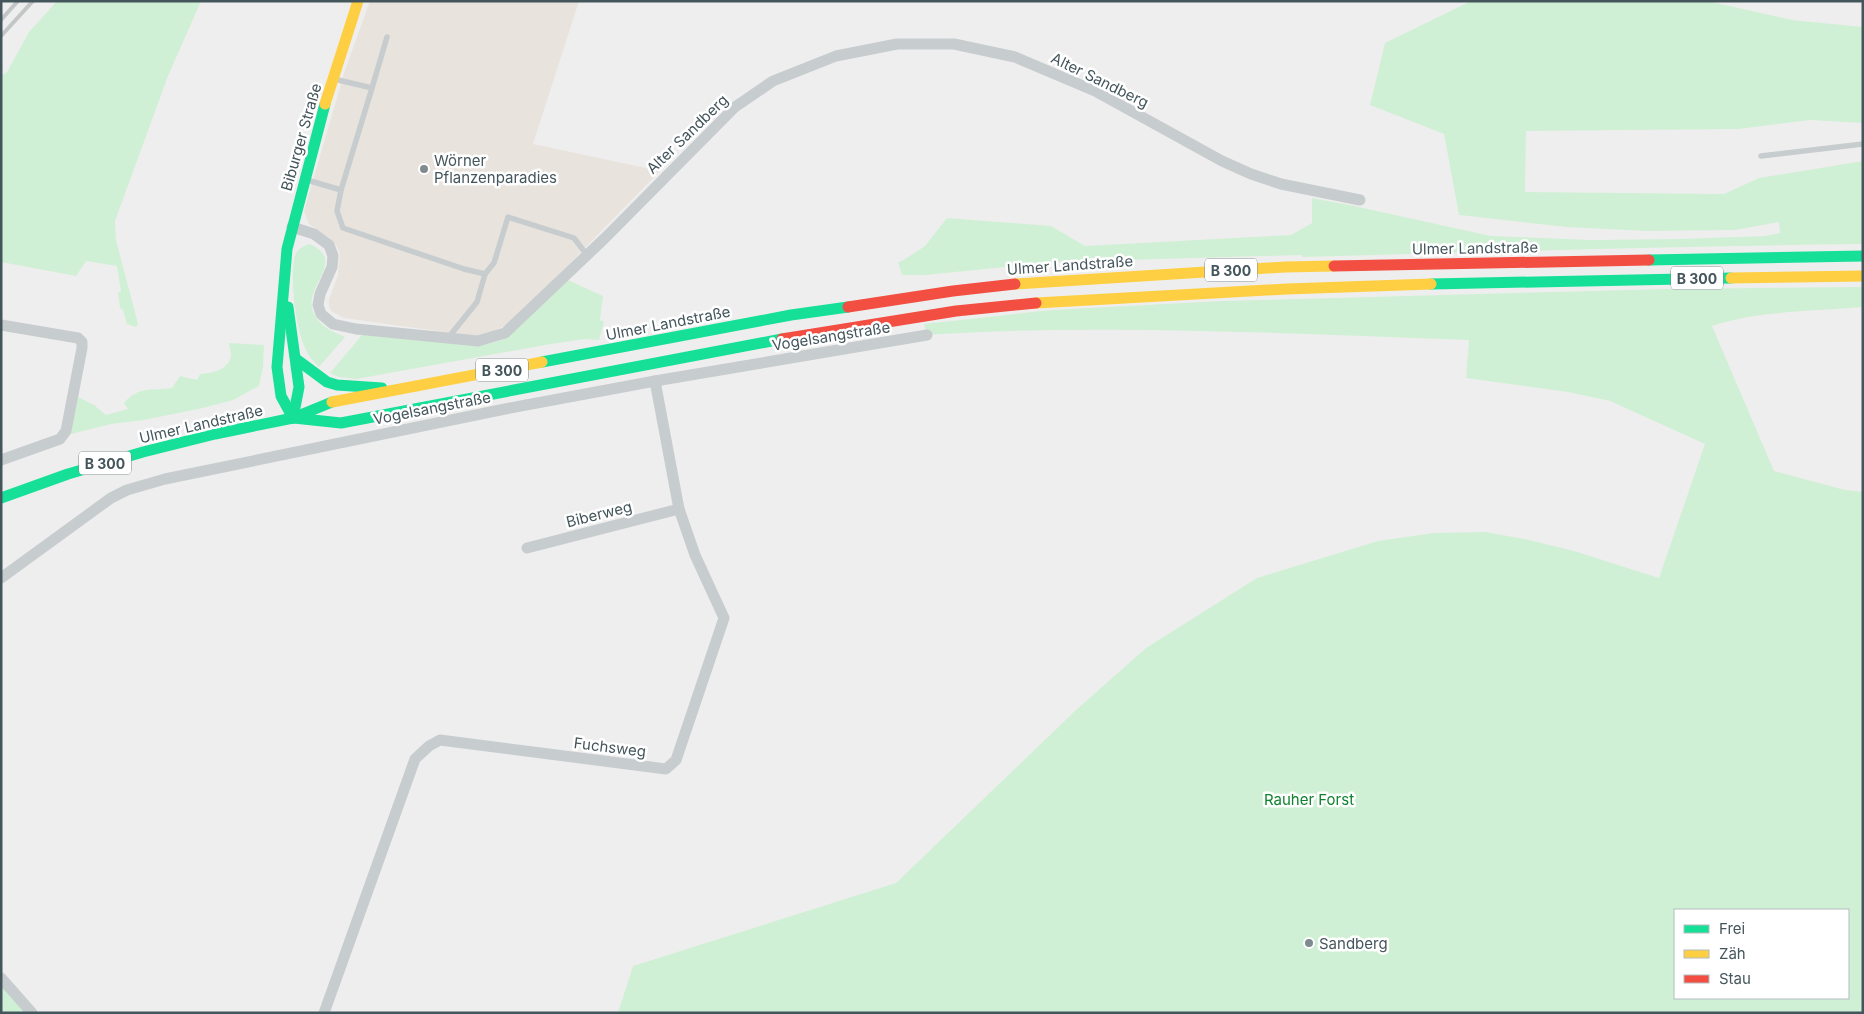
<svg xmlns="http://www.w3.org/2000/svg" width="1864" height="1014" viewBox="0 0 1864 1014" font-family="Inter,sans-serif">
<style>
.commercial{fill:#e9e3dd}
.green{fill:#d0f0d5;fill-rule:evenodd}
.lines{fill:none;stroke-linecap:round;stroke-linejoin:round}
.lane{stroke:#c7ccce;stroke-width:5.5}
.street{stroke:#c7ccce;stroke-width:11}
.fast{stroke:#16e098;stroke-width:11}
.slow{stroke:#ffcf43;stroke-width:11}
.jam{stroke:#f24e42;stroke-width:11}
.rail{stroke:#c3c6c7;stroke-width:4}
.poi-dot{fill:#808b8f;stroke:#fff;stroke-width:2}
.labels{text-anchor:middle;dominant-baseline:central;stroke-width:5;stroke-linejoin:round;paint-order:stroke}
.shield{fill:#fff;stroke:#7c898d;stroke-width:1}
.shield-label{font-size:14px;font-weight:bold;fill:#44565c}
.street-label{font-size:15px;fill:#44565c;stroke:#fff}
.poi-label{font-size:15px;fill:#44565c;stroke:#fff;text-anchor:start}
.park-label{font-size:15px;fill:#10822f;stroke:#fff}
</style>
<rect width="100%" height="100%" fill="#efeeee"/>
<path class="commercial" d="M370 1H579L533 144 660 171 537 297 506 325 489 334 473 336 344 318 331 311 329 307V299L338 275 340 254 336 245 328 237 309 224 304 211 345 70Z"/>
<g class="green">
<path d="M57 1H201L168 76 115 221 116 240 138 324 136 327 127 324 123 310 120 308 118 292H121L117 266 86 261 76 276 1 262V76L7 72 29 32Z"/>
<path d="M1471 1H1707L1792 20 1863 27V123L1810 120 1738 129 1526 131 1525 192 1724 194 1759 178 1863 161V244C1676 246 1490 252 1303 257L1301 255 1054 262 925 275H902L898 262 902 261 925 246 947 218 1051 226 1085 246 1291 235 1312 223V198L1354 206 1491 236 1592 240 1679 239 1765 236 1780 233 1779 222 1735 230 1647 231 1566 227 1459 215 1444 134 1370 105 1385 43Z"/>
<path d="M310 244C354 265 285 293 324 326 330 331 339 334 345 337L319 367C315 362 309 358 307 352 296 333 289 277 295 256 297 249 303 246 310 244Z"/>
<path d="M568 280 603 296 600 320 604 322 599 340 585 339 551 344 356 379 339 377 330 373 362 335 470 345H484L502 340Z"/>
<path d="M1863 287V307C1815 311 1756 311 1712 326L1774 471 1845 490 1863 492V1013H618L633 966 896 883 1076 710 1146 648 1257 578 1378 541 1434 533 1485 532 1525 539 1574 551 1659 578 1705 444 1610 401 1568 392 1466 378 1469 340C1288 334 1107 323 927 335L924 324 1051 310 1222 301 1667 289ZM1675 910H1848V998H1675Z"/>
<path d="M229 343 264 345 263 367 259 386 233 400 203 408 144 420 111 424 71 434 78 397 94 405 106 415 128 409 124 403C139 386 150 391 172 388L180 376 197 380 200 374C211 373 228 371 231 356 232 353 229 347 229 343Z"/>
<path d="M1 978 32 1013H1Z"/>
</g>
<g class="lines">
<g class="lane">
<path d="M334 79 372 88 341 190"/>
<path d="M372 88 387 37"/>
<path d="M1761 156 1863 144"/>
<path d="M307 180 341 190 337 211 343 228 464 269 485 274 494 263 508 217 574 238 587 255"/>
<path d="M448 338 477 302 485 274"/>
</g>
<g class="street">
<path d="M292 227 314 234 329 245 333 256 332 267 320 294 318 305 321 314 333 324 356 329 478 341 505 333 605 238 735 107 773 81 836 56 897 44H954L1015 57 1095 91 1222 161 1251 174 1281 184 1360 200"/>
<path d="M1 325 78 338 82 342V348L66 431 60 439 1 460"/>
<path d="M527 548 679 509"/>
<path d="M1 578 111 498 127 490 165 479 505 409 655 381 927 335"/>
<path d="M1 978 32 1013"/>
<path d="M324 1013 415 759 429 746 440 740 666 769 676 760 724 618 695 555 679 509 655 381"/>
</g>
<g class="fast">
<path d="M1649 260 1863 256"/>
<path d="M1431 284 1731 278"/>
<path d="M288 307 299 387 293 418"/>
<path d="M296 359 327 382 337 385 382 388"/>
<path d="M542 362 791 315 848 307"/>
<path d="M293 418 281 396 277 367 287 249 325 104"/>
<path d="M294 418 341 423 782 339"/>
<path d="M1 498 68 474 143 452 215 434 293 418 332 402"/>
</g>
<g class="slow">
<path d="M325 104 358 1"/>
<path d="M1731 278 1863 276"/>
<path d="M1015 284 1285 267 1334 266"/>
<path d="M1036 303 1287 289 1431 284"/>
<path d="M332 402 542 362"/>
</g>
<g class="jam">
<path d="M1334 266 1649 260"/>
<path d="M848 307 953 291 1015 284"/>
<path d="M782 339 956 311 1036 303"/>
</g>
<g class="rail">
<path d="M1 20 18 1"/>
<path d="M1 36 33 1"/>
</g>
</g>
<g class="poi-dot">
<circle cx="424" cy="169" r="5"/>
<circle cx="1309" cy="943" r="5"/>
</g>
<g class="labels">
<g class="shield">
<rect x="1205" y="258.5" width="52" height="23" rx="4"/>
<rect x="1671" y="266.5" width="52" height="23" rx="4"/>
<rect x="476" y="358.5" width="52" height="23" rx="4"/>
<rect x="79" y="451.5" width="52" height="23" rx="4"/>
</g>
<g class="shield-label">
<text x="1231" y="270">B 300</text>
<text x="1697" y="278">B 300</text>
<text x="502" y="370">B 300</text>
<text x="105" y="463">B 300</text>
</g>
<g class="street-label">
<text transform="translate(1100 80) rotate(26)">Alter Sandberg</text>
<text transform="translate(687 134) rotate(-44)">Alter Sandberg</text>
<text transform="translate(301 137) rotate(-74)">Biburger Straße</text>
<text transform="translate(1475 248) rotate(-1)">Ulmer Landstraße</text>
<text transform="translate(1070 265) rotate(-4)">Ulmer Landstraße</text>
<text transform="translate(668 323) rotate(-11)">Ulmer Landstraße</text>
<text transform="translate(831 336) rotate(-9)">Vogelsangstraße</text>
<text transform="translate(432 408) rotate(-11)">Vogelsangstraße</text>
<text transform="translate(201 424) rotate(-13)">Ulmer Landstraße</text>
<text transform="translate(599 514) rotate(-14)">Biberweg</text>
<text transform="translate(610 747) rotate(7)">Fuchsweg</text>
</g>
<g class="poi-label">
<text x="434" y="160">Wörner<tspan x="434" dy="17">Pflanzenparadies</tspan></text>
<text x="1319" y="943">Sandberg</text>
</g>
<g class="park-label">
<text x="1309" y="799">Rauher Forst</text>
</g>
</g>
<rect width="1864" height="1014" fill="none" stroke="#44565c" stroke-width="5"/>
<rect x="1674" y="909" width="175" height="90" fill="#ffffff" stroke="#b4bbbe"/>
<rect x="1684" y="925" width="25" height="8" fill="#16e098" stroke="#b4bbbe"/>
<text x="1719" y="934" font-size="15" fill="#44565c">Frei</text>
<rect x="1684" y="950" width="25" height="8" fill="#ffcf43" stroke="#b4bbbe"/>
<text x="1719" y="959" font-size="15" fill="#44565c">Zäh</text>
<rect x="1684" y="975" width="25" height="8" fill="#f24e42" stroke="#b4bbbe"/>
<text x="1719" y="984" font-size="15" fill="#44565c">Stau</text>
</svg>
